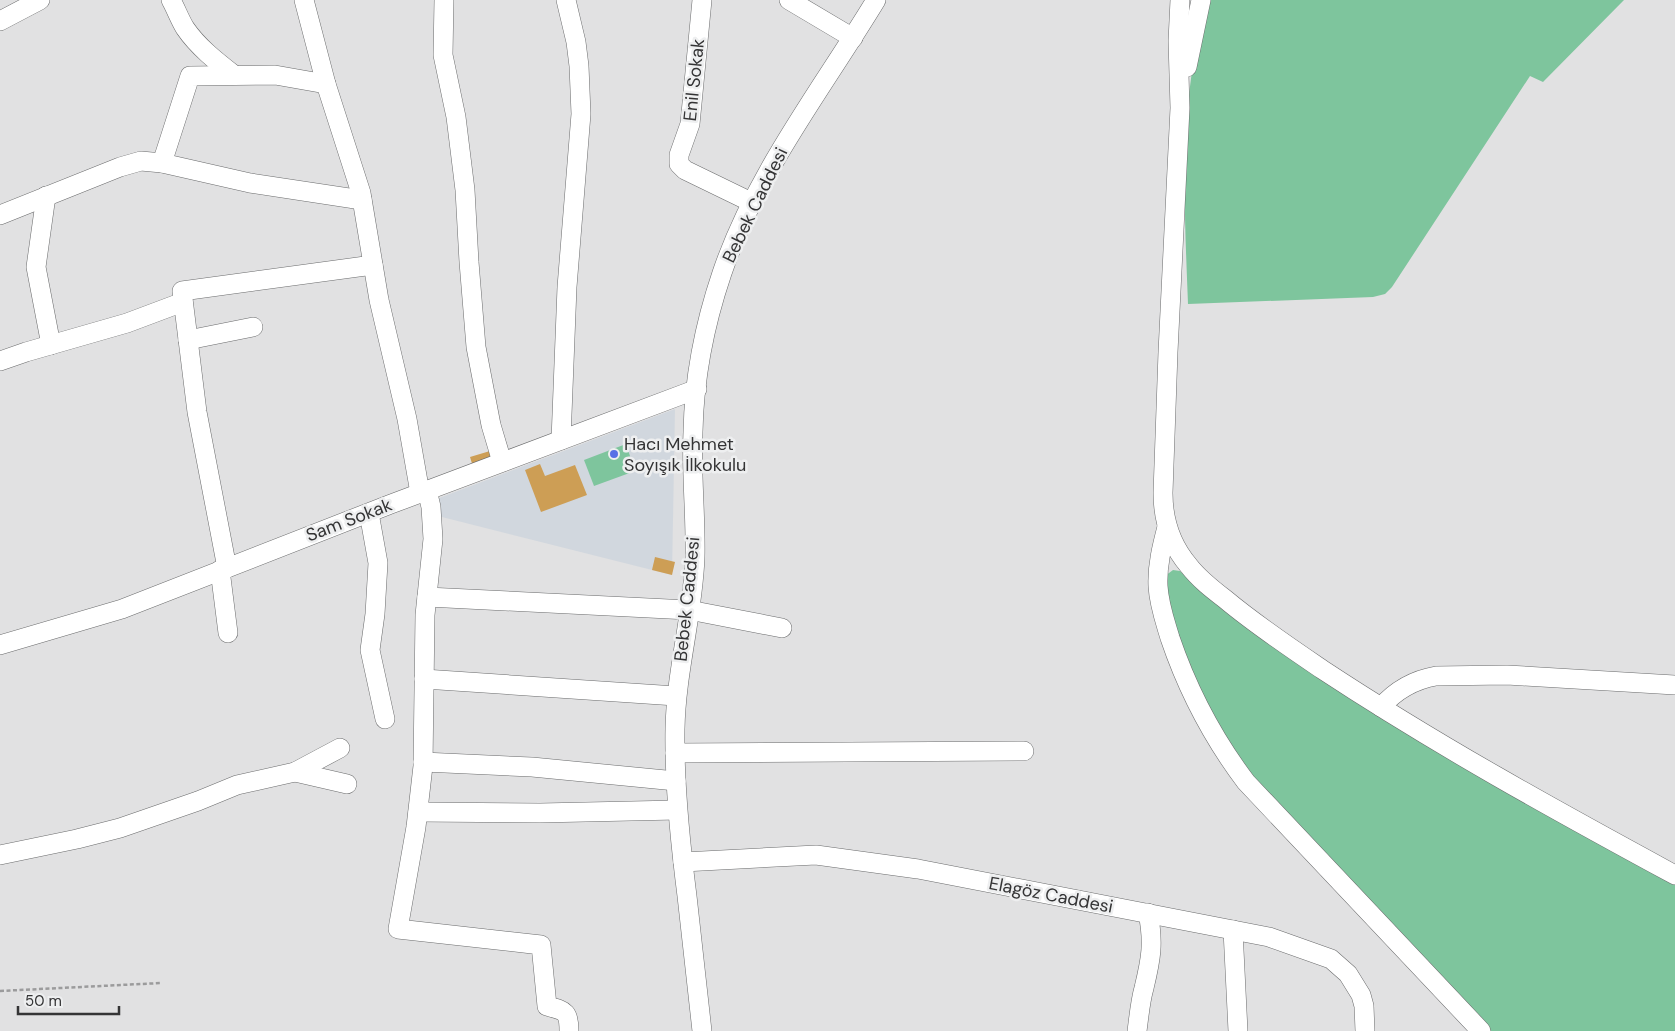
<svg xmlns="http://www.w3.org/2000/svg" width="1675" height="1031" viewBox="0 0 1675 1031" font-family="'DM Sans',sans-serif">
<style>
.built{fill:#d1d7de}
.green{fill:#7ec59d}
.building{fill:#cd9e55}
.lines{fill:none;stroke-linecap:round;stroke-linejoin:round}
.minor-casing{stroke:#6a6b6c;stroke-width:20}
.path{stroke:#9b9b9c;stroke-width:2.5;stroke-dasharray:4 2.5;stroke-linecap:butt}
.minor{stroke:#fff;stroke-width:19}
.poi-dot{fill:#5770e6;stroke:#eeeff0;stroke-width:2}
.labels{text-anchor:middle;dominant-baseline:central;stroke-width:5;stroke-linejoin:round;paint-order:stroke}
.street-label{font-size:18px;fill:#343435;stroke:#eeeff0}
.poi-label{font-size:18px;fill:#343435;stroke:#eeeff0;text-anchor:start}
</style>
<rect width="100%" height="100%" fill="#e1e1e2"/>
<path class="built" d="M675 409 672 575 438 516 434 500Z"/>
<g class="green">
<path d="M1208 0H1624L1543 82 1530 76 1392 287 1385 294 1373 297 1188 304C1185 226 1181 148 1192 71 1196 47 1202 24 1208 0Z"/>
<path d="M626 444 635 471 594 486 584 460Z"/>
<path d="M1173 570 1180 571 1207 597 1675 872V1031H1488L1228 749 1173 633 1165 576Z"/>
</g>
<g class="building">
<path d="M490 451 493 461 473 467 470 457Z"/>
<path d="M540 464 545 476 575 465 587 495 541 512 525 470Z"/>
<path d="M655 557 675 562 672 575 652 570Z"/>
</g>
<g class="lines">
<g class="minor-casing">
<g id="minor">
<path d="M171 0C176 9 180 20 185 28 198 47 216 61 234 75"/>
<path d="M304 0 326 84 361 193 379 300 407 419 420 493"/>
<path d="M444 0 443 55 456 117 465 190 469 262 476 347 491 425 502 462"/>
<path d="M702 0 690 124 679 155V164L685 170 753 203"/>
<path d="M789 0 853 38"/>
<path d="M1180 0 1178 41 1180 108 1168 352 1163 493C1163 520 1171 545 1189 566 1199 579 1212 589 1225 599 1256 625 1289 647 1323 670 1437 745 1555 810 1675 875"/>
<path d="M0 21 40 0"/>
<path d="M1187 67 1201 0"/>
<path d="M162 163 190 76 275 75 326 84"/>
<path d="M46 196 36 267 51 345"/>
<path d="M0 215 120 167 141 161 162 163 250 183 362 200"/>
<path d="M188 340 253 327"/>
<path d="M0 361 26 352 127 323 183 302"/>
<path d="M561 440 567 287 581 114 579 66 576 42 566 0"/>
<path d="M427 490 431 507 433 539 425 615 423 766 416 827 398 929 541 945 547 1006C565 1011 569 1011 569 1031"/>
<path d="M369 513 378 563 375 614 370 650 385 719"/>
<path d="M1167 527C1162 546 1157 566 1158 586 1159 605 1165 621 1170 638 1188 691 1212 737 1246 782L1481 1031"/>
<path d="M227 568 197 412 182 291 373 265"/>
<path d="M220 570 228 633"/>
<path d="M427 597 689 610 782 628"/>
<path d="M0 645 122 609 391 504 697 389"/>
<path d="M424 679 676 696"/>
<path d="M1381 707C1396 690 1413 680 1436 676L1507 675 1675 685"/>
<path d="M675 753 1024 751"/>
<path d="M423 762 532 767 676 781"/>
<path d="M295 772 347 784"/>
<path d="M418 812 540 813 677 810"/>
<path d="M0 855 77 839 120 828 198 801 237 785 295 772 340 748"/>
<path d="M683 862 816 855 918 869 1269 937 1331 959 1348 974 1361 995 1364 1006 1365 1031"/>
<path d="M1233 930 1238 1031"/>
<path d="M702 1031C697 986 692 941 687 896 680 841 674 785 675 729 676 671 693 615 695 557 696 516 691 474 693 432 694 379 705 323 722 273 756 173 822 89 876 0"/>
<path d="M1137 1031C1139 1017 1140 1002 1144 988 1151 959 1154 943 1148 913"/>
</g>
</g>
<path class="path" d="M0 991 161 983"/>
<use href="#minor" class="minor"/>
</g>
<circle class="poi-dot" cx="614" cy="454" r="5"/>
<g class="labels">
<g class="street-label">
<text transform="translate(694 80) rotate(-84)">Enil Sokak</text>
<text transform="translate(755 205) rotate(-64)">Bebek Caddesi</text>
<text transform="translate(349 520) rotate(-21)">Sam Sokak</text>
<text transform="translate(687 599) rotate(-84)">Bebek Caddesi</text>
<text transform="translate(1051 895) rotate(11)">Elagöz Caddesi</text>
</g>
<g class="poi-label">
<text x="624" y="444">Hacı Mehmet<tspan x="624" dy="21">Soyışık İlkokulu</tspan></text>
</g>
</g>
<path d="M18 1006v8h101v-8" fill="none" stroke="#343435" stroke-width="2.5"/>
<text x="25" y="1006" font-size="15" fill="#343435" stroke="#eeeff0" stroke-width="4" paint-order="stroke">50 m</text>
</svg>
